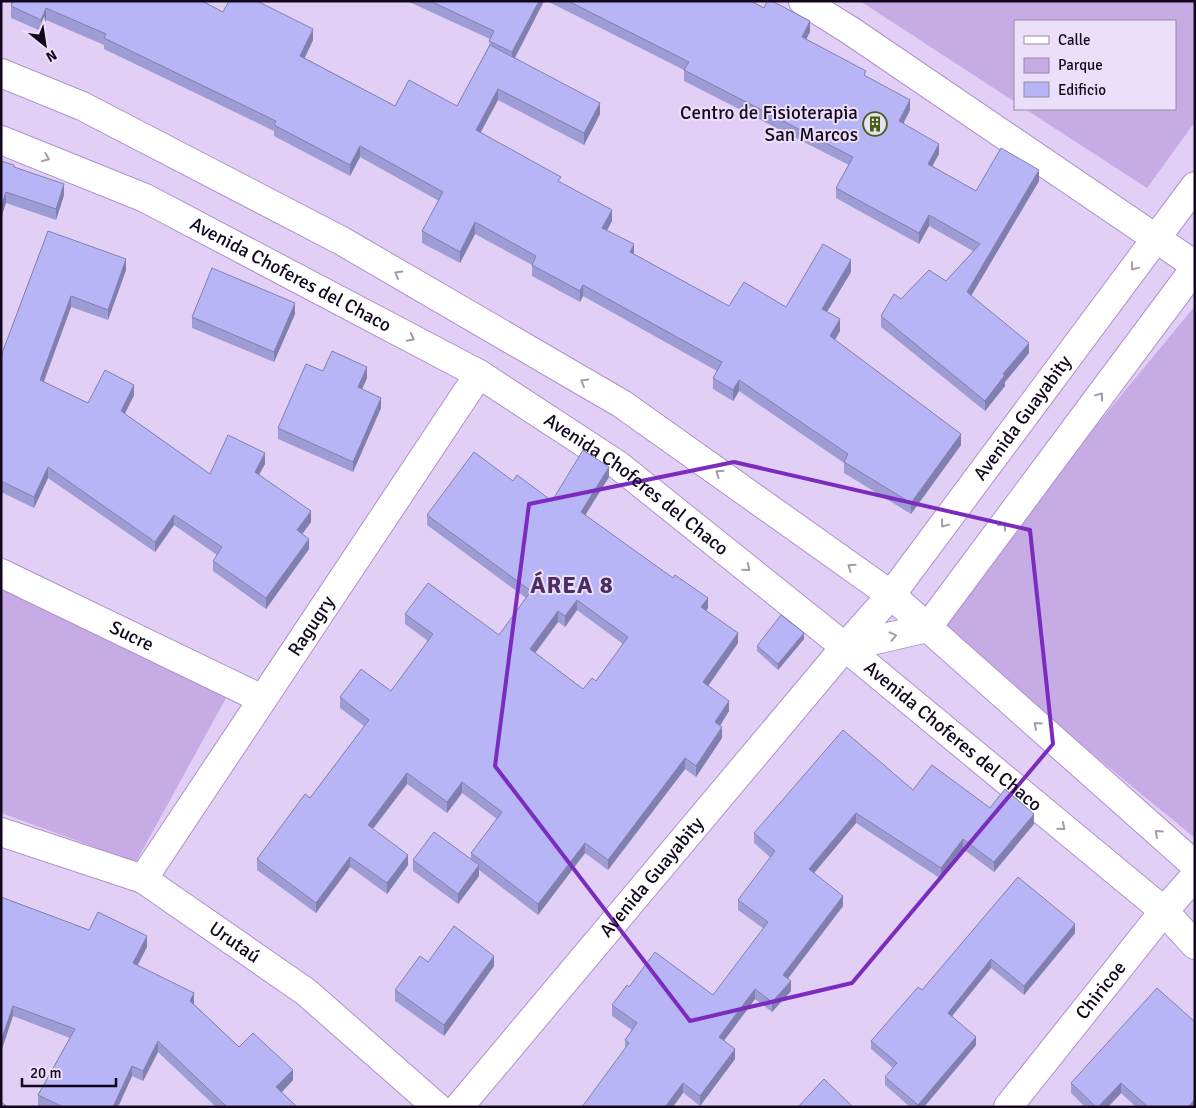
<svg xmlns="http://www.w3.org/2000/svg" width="1196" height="1108" viewBox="0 0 1196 1108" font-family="Signika,sans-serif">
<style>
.green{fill:#c7abe4}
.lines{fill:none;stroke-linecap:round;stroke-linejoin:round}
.minor-casing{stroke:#af90ce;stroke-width:30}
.tertiary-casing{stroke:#af90ce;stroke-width:30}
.minor{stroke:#fff;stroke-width:28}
.tertiary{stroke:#fff;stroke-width:28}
.wall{fill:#9e9cd4;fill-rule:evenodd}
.shaded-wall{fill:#817fad}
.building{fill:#b8b5f7;stroke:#817fad;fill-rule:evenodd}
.oneway{stroke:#a19ca5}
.marked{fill:none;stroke:#7b2cbf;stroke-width:4;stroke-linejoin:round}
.labels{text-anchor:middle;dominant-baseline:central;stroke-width:4;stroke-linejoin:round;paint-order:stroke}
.poi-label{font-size:19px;fill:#13071d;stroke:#ecdffa;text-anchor:end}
.street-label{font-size:19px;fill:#13071d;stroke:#ecdffa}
.district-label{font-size:24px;font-weight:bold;letter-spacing:1px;fill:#4b2e64;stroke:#ecdffa}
</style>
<rect width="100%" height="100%" fill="#e2cff6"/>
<g class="green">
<path d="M860 1H1195V122L1147 188 1025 109H1175V21H1015V102Z"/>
<path d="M1195 306V838L933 623Z"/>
<path d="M1 589 226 698 136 862 1 813Z"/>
</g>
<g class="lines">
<g class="minor-casing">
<g id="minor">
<path d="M803 1 851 31 1195 265"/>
<path id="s1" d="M1 573 262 699"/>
<path id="s2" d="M1 832 143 879 306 992 437 1107"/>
<path id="s3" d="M143 879 479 374"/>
<path id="s4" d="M459 1107 845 647"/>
<path id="s5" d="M1008 1107 1164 911 1195 876"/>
</g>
</g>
<g class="tertiary-casing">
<g id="tertiary">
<path d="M1 73 82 106 342 241 622 404 891 595 1195 865"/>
<path id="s6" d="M1 140 145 198 479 374 618 465 845 647 1164 911 1195 945"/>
<path id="s7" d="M845 647 891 595 1195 186"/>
<path d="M845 647 927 628 1195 268"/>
</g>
</g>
<use href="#minor" class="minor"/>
<use href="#tertiary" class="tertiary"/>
</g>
<g class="wall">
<path d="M7 1H202L223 12 313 40 305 58 395 106H457L489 46 490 39 407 1H544L515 58 600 114 584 145 498 100 480 133 561 183 612 221 607 230 634 254 729 306 786 307 851 272 827 312 840 331 835 340 961 445 911 514 844 473V463L739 391 733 401 713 389V378L717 371 583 296 580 302 532 276V265L475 234 460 263 422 243V231L439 201 360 157 350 176 274 136V131L104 49V45L46 20 41 31 11 18V6L12 3Z"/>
<path d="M547 1H751L810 32 806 39 866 76 910 110 903 124 939 154 932 166 976 191 1039 181 971 295 1029 353 1005 382V386L985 411 881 327V316L901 299 946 281 973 251 929 226 919 244 836 198V188L849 165 684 81V70Z"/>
<path d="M1 161 64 195 56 220 6 203Z"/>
<path d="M48 231 126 270 108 320 71 307 44 382 88 403 134 395 125 414 210 474 265 464 259 474 311 522 302 534 309 549 266 609 213 571V561L217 555 174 525 155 552 48 478 34 508 1 492V356Z"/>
<path d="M295 314 274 362 192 328V317Z"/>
<path d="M323 371 367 378 362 389 381 408 353 472 278 439V428Z"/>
<path d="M609 477 585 515 708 608 706 610 738 643 708 686 729 711 720 726 722 738 696 777 685 769 608 870 585 853 538 915 479 870V876L458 904 413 871V860L471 859V853L497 819 462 793 447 813 407 784 373 829 408 865 387 894 350 867 316 913 257 870V859L310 798 364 726 340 708V697L391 691 428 641 405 624V614L499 635 526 598 427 525V515L513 481 552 501ZM577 610 623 644 596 681 583 689 535 653 558 622 565 627Z"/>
<path d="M804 639 778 670 757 651V646Z"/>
<path d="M913 790 990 808 1034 824 994 872 963 849 941 879 856 823 814 873 843 906 788 978 791 991 772 1012 755 999 724 1041 735 1059 700 1106 625 1047V1040L632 1030 612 1016V1005L629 987 713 995 764 929 738 910V900L771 858 754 843V833Z"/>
<path d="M1018 877 1075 933 1024 995 991 968 952 1016 976 1045 924 1107H910L885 1085V1077L893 1068 871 1049V1041L922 990Z"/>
<path d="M1 897 89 930 147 947 138 965 194 1003V1004L239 1047 293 1080 282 1092 297 1107H216L158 1052 143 1081 132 1076 118 1107H40L38 1106V1095L70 1038 13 1016Z"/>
<path d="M494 966 444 1036 395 1001V990Z"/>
<path d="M1195 1022V1107H1136L1121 1093 1108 1107H1085L1071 1093V1083Z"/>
</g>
<g class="shaded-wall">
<path d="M539 1H544L512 63V52Z"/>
<path d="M46 8V20L41 31V20Z"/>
<path d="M810 21V32L802 47V37Z"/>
<path d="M313 29V40L300 67V56Z"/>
<path d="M498 89V100L476 141V130Z"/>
<path d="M910 100V110L899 132V121Z"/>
<path d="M600 103V114L584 145V133Z"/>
<path d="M939 144V154L928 174V164Z"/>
<path d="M360 146V157L350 176V165Z"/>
<path d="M1039 170V181L967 303V292Z"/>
<path d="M64 184V195L56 220V209Z"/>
<path d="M6 192V203L1 218V207Z"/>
<path d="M612 210V221L602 239V228Z"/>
<path d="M929 215V226L919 244V233Z"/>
<path d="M475 222V234L460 263V252Z"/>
<path d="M634 244V256L630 252Z"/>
<path d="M126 259V270L108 320V310Z"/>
<path d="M851 260V272L822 320V309Z"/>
<path d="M583 285V296L580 302V291Z"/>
<path d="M71 296V307L40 391V380Z"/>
<path d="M295 303V314L274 362V352Z"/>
<path d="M840 319V331L830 348V336Z"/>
<path d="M1029 343V353L1005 382V386L985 411V401L1003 374Z"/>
<path d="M367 367V378L358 398V387Z"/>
<path d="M739 380V391L733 401V390Z"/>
<path d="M134 385V395L121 421V411Z"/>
<path d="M381 398V408L353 472V462Z"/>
<path d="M961 434V445L911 514V503Z"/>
<path d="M265 453V464L255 482V472Z"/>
<path d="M48 467V478L34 508V497Z"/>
<path d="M609 467V477L581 522V512Z"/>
<path d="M311 511V522L297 541V530Z"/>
<path d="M174 515V525L155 552V542Z"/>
<path d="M309 539V549L266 609V598Z"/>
<path d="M708 598V608L701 617V607Z"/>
<path d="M577 600V610L565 627V616Z"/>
<path d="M558 611V622L530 660V649Z"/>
<path d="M738 633V643L703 693V682Z"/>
<path d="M804 633V639L778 670V664Z"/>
<path d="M729 701V711L715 733V722Z"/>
<path d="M722 727V738L696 777V766Z"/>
<path d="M685 758V769L608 870V860Z"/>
<path d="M407 773V784L368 835V825Z"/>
<path d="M462 782V793L447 813V802Z"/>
<path d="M856 813V823L809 879V869Z"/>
<path d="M1034 814V824L994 872V862Z"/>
<path d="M963 839V849L941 879V868Z"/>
<path d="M585 843V853L538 915V904Z"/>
<path d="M408 855V865L387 894V883Z"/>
<path d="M350 857V867L316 913V903Z"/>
<path d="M479 865V876L458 904V894Z"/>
<path d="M843 896V906L783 985V975Z"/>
<path d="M1075 924V933L1024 995V986Z"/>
<path d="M147 936V947L133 973V963Z"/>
<path d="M494 956V966L444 1036V1025Z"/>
<path d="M991 959V968L948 1021V1013Z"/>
<path d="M791 981V991L772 1012V1002Z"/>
<path d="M755 989V999L719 1047V1037Z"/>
<path d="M194 993V1003L190 1011V1001Z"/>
<path d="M13 1006V1016L1 1052V1041Z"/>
<path d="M976 1037V1045L924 1107H918V1105Z"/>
<path d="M158 1041V1052L143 1081V1071Z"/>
<path d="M735 1049V1059L700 1106V1096Z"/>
<path d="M132 1066V1076L118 1107H113Z"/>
<path d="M293 1070V1080L276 1098V1087Z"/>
<path d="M683 1083V1093L673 1107H665Z"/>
<path d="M1121 1083V1093L1108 1107H1098Z"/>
<path d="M1195 1099V1107H1188Z"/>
</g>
<g class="building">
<path d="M13 1H202L223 12 229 1H257L313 29 300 56 395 106 409 80 457 106 490 45 600 103 584 133 498 89 476 130 561 177 558 181 612 210 602 228 634 244 630 252 729 306 744 282 786 307 823 244 851 260 822 309 840 319 830 336 961 434 911 503 844 462 848 454 739 380 733 390 713 378 722 362 583 285 580 291 532 265 536 256 475 222 460 252 422 231 443 192 360 146 350 165 274 125 276 121 104 38 106 34 46 8 41 20 11 6Z"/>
<path d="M430 1H539L512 52 489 41 494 31Z"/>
<path d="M568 1H751L764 8 767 1H772L810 21 802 37 866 71 864 75 910 100 899 121 939 144 928 164 976 191 1001 148 1039 170 967 292 1029 343 1003 374 1005 375 985 401 881 316 894 294 901 299 929 270 946 281 980 244 929 215 919 233 836 188 853 157 684 70 689 62Z"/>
<path d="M1 161 14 165V167L64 184 56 209 6 192 1 207Z"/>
<path d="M48 231 126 259 108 310 71 296 40 380 88 403 105 370 134 385 121 411 210 474 228 435 265 453 255 472 311 511 297 530 309 539 266 598 213 561 222 547 174 515 155 542 48 467 34 497 1 481V356Z"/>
<path d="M212 268 295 303 274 352 192 317Z"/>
<path d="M332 351 367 367 358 387 381 398 353 462 278 428 306 364 323 371Z"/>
<path d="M583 450 609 467 581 512 673 578 675 575 708 598 701 607 738 633 703 682 729 701 715 722 722 727 696 766 685 758 608 860 585 843 538 904 471 853 502 812 462 782 447 802 407 773 368 825 408 855 387 883 350 857 316 903 257 859 305 794 310 798 369 720 340 697 361 669 391 691 433 634 405 614 428 583 499 635 531 591 427 515 474 452 513 481 517 475 552 501ZM577 600 628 637 596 681 592 678 583 689 530 649 558 611 565 616Z"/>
<path d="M781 615 804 633 778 664 757 646Z"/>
<path d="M843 730 913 790 932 765 990 808 1005 789 1034 814 994 862 963 839 941 868 856 813 809 869 843 896 783 975 791 981 772 1002 755 989 719 1037 735 1049 700 1096 683 1083 665 1107H582L629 1043 625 1040 637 1023 612 1005 627 985 629 987 655 952 713 995 768 922 738 900 775 851 754 833Z"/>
<path d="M434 832 479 865 458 894 413 860Z"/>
<path d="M1018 877 1075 924 1024 986 991 959 948 1013 976 1037 918 1105 885 1077 897 1063 871 1041 918 987 922 990Z"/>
<path d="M1 897 89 930 98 912 147 936 133 963 194 993 190 1001 239 1047 253 1033 293 1070 276 1087 297 1107H227L158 1041 143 1071 132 1066 113 1107H63L38 1095 75 1029 13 1006 1 1041Z"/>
<path d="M454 926 494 956 444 1025 395 990 420 956 428 962Z"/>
<path d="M1157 988 1195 1022V1099L1188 1107H1148L1121 1083 1098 1107H1096L1071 1083Z"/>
<path d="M824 1079 853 1107H798Z"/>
<path d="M1 1102 8 1107H1Z"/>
</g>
<defs><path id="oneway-chevron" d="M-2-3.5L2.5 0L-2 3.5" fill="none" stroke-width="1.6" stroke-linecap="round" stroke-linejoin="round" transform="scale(1.25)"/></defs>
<g class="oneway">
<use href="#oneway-chevron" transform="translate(46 158) rotate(22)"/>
<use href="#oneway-chevron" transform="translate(1134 267) rotate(127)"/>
<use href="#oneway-chevron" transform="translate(398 274) rotate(-150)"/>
<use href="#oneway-chevron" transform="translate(411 338) rotate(28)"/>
<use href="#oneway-chevron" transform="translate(584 382) rotate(-150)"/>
<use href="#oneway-chevron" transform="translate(1100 396) rotate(-53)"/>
<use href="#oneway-chevron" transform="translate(719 473) rotate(-145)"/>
<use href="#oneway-chevron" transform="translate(944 524) rotate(127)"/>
<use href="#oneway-chevron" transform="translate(1003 526) rotate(-53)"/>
<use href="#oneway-chevron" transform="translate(851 567) rotate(-145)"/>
<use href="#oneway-chevron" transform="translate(747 568) rotate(39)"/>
<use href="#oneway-chevron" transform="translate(893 636) rotate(-13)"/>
<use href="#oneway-chevron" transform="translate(1037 725) rotate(-138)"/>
<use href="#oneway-chevron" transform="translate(1062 827) rotate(40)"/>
<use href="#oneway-chevron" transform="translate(1158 833) rotate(-138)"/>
</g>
<path class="marked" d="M734 462 1030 530 1053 744 852 983 690 1021 495 766 529 504Z"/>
<defs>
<g id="building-ring" transform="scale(1.25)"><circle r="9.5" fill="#ecdffa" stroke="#476110" stroke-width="1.5"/><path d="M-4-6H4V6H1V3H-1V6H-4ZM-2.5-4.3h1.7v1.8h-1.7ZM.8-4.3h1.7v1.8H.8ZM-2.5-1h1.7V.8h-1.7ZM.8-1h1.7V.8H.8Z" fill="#476110"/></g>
</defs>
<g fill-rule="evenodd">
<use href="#building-ring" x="875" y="124"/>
</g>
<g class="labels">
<g class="poi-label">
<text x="858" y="113">Centro de Fisioterapia<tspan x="858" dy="22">San Marcos</tspan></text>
</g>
<g class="street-label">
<text stroke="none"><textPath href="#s6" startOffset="320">Avenida Choferes del Chaco</textPath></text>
<text stroke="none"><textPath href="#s7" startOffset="290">Avenida Guayabity</textPath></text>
<text stroke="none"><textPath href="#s6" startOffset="725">Avenida Choferes del Chaco</textPath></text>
<text stroke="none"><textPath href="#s3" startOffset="304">Ragugry</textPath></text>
<text stroke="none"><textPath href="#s1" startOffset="145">Sucre</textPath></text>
<text stroke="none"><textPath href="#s6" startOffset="1130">Avenida Choferes del Chaco</textPath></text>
<text stroke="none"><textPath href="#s4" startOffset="300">Avenida Guayabity</textPath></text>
<text stroke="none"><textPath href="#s2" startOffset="261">Urutaú</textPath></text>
<text stroke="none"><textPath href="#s5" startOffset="149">Chiricoe</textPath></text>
</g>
<g class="district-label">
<text x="572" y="585">ÁREA 8</text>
</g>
</g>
<rect width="1196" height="1108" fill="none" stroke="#13071d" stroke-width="5"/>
<rect x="1014" y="20" width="162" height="90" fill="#ecdffa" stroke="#9589a2"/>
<rect x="1024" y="36" width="25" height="8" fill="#ffffff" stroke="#9589a2"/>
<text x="1058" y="45" font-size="15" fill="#13071d">Calle</text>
<rect x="1024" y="58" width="25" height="15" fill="#c7abe4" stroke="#9589a2"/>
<text x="1058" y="70" font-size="15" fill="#13071d">Parque</text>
<rect x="1024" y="82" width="25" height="15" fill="#b8b5f7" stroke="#9589a2"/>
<text x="1058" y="95" font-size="15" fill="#13071d">Edificio</text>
<g transform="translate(45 45) rotate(150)" stroke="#ecdffa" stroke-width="4" paint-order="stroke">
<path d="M0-4L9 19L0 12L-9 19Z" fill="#13071d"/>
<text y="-8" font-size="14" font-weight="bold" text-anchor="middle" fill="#13071d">N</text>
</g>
<path d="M22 1078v8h94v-8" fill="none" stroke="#13071d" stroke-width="2.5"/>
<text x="30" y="1078" font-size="15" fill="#13071d" stroke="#ecdffa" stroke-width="4" paint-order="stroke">20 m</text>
</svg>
